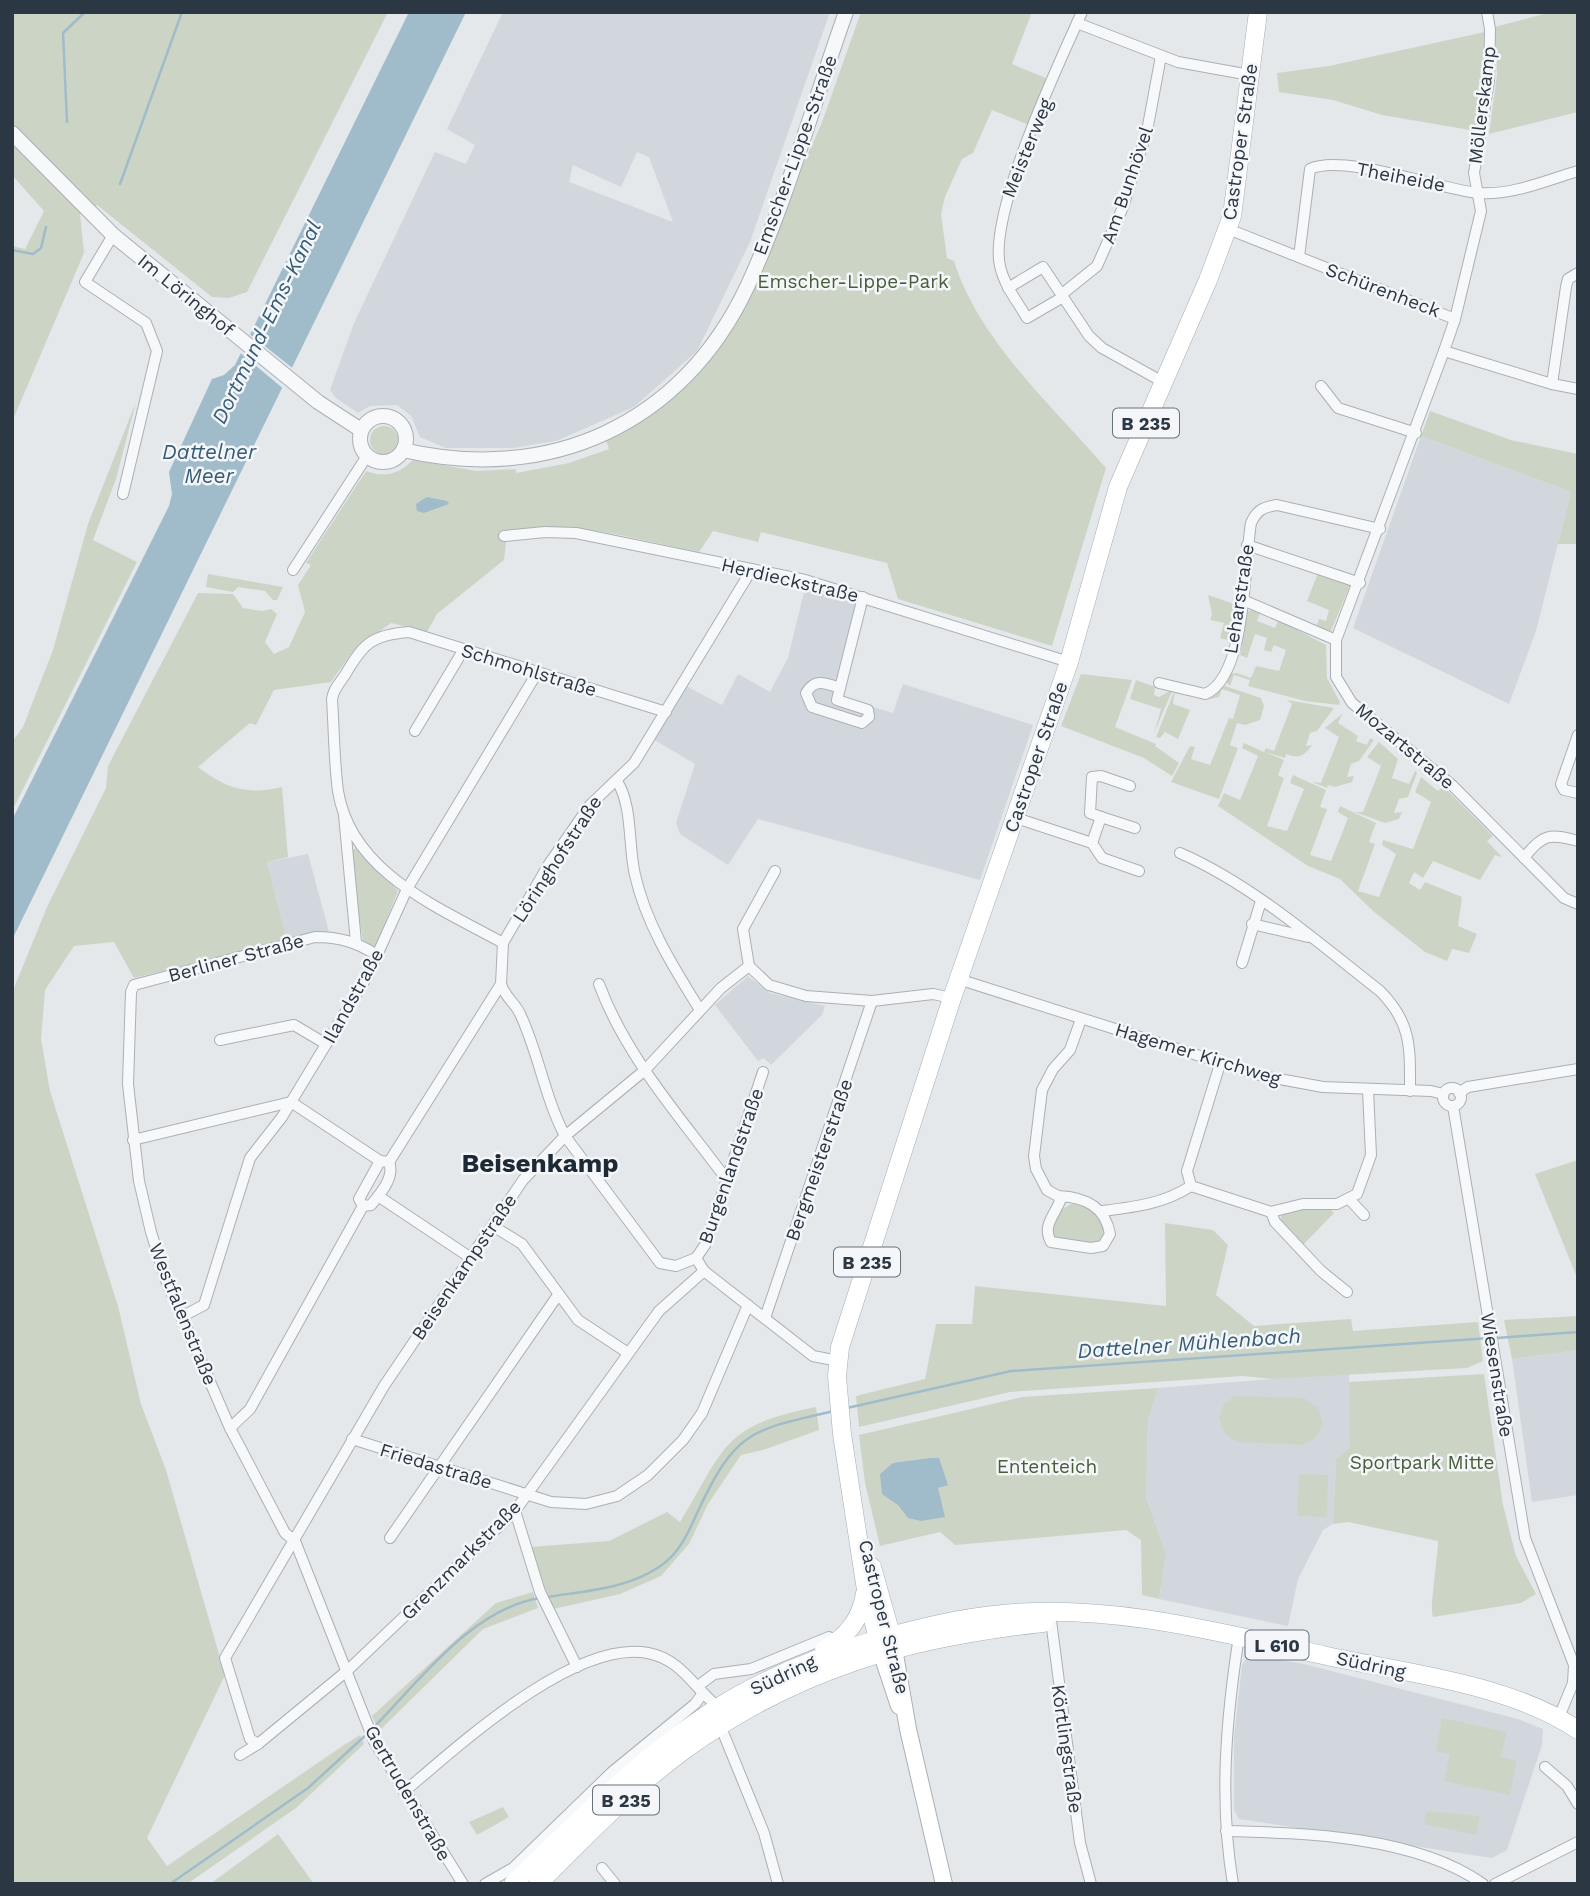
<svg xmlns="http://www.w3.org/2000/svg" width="1590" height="1896" viewBox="0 0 1590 1896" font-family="'Work Sans',sans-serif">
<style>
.built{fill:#d2d7dd;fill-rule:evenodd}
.green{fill:#ccd5c5}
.water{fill:#a0bbca}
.pier{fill:#e4e8eb}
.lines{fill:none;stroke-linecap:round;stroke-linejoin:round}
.stream{stroke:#a0bbca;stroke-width:2.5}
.minor-casing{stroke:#a9b0b6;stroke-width:12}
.tertiary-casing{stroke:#a9b0b6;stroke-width:16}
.secondary-casing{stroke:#a9b0b6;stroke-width:18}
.primary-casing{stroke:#a3aeb7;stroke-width:19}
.minor{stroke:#f7f8fa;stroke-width:10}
.tertiary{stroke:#f7f8fa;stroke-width:14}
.secondary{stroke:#fff;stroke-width:16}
.primary{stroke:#fff;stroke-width:18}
.labels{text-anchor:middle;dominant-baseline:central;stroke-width:5;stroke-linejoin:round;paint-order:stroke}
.shield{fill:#f4f6f9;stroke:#67717a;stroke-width:2}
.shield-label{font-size:18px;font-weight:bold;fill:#2b3844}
.street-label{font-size:19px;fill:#2b3844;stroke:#f4f6f9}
.park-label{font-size:19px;fill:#465f39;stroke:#f4f6f9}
.water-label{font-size:21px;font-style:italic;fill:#365d77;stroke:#f4f6f9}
.district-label{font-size:26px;font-weight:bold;fill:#1d2935;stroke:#f4f6f9}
</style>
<rect width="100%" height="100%" fill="#e4e8eb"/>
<g class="built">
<path d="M503 12H830L750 242 697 351 634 407 556 441 513 448H446L420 437 411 416 397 405 370 406 358 413 336 398 330 390 354 323 435 152 466 164 475 145 447 129ZM637 152 649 157 673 222 569 182 573 165 621 187Z"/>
<path d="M1421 436 1571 492 1536 631 1509 704 1353 628Z"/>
<path d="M805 588 856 602 835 696 893 713 903 684 1033 725 980 880 758 819 728 865 680 834 676 823 695 764 653 739 686 686 722 705 738 674 770 692 788 658Z"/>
<path d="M308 854 329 932 287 941 267 862Z"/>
<path d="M748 976 770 993 825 1006 822 1015 771 1065 764 1058 758 1061 715 1005Z"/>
<path d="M1578 1350V1495L1532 1502 1512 1359Z"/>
<path d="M1349 1373 1351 1448 1336 1459 1333 1524 1323 1530 1298 1579 1288 1626 1159 1599 1166 1554 1146 1497 1148 1421 1158 1388Z"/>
<path d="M1259 1656 1304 1664 1518 1719 1543 1729 1542 1745 1507 1850 1492 1858 1239 1819 1234 1810V1737L1242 1665 1247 1657Z"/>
</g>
<g class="green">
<path d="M12 12H388L247 292 229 298 212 297 97 205 80 214 84 253 12 422V246L25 249 44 211 12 175Z"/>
<path d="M861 12H1032L1012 64 1048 79 1029 125 992 110 973 153 962 159 945 197 941 214 947 258 954 261C978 339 1053 407 1106 468L1052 646 898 599 887 563 761 532 758 542 713 531 699 552C639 541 566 516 507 533L504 560 437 614 427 632 391 623 352 652 331 682 274 690 256 725 250 723 198 767C226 789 248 795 282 787L288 857 267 862 287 941 134 978 114 942 74 946 45 990 41 1039 50 1091 118 1306 141 1404 166 1470 225 1675 147 1838 167 1866 344 1745 360 1735 364 1744 296 1808 187 1884H12V993L47 907 106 788 108 766 198 593 233 594 243 608 262 611 271 609 277 614 265 642 274 654 289 647 305 612 298 585 311 565 306 563 366 471C385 478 399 474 413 460L477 471 516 469V473L569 463 609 449 604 435 699 363 765 247 821 125Z"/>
<path d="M1551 12H1578V112L1489 134 1497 75 1495 27Z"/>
<path d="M1485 32V76L1476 131 1382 115 1333 100 1279 92 1277 73 1329 66Z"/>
<path d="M136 402 116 479 93 540 137 562 12 811V742L23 727 53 650 88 524Z"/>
<path d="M1430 411 1511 440 1578 454V544H1558L1571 492 1421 436Z"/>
<circle cx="384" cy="440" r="14"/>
<path d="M1318 573 1350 585 1331 631 1316 627 1319 619 1326 621 1329 610 1307 601Z"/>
<path d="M208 574 283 587 277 600H273L265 591 238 587 233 592 206 587Z"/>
<path d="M1208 595 1237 605 1231 641 1220 638 1224 623 1210 620 1212 614Z"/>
<path d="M1254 610 1260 613 1257 621 1275 628 1278 621 1284 623 1326 645 1327 678 1340 702 1339 705 1305 701 1248 686 1250 680 1234 675 1230 686 1224 680 1226 674 1237 673 1251 678 1256 666 1279 671 1286 650 1274 645 1271 652 1264 650 1267 638 1255 634 1247 658 1240 655 1247 611Z"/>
<path d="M1081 674 1132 680 1115 727 1156 744 1155 746 1179 763 1172 776 1144 758 1061 726Z"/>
<path d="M1136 680 1155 687 1154 695 1159 697 1173 689 1154 733 1161 709 1130 699Z"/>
<path d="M1222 685 1261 698 1264 706 1260 720 1245 725 1237 723 1230 745 1238 748 1219 799 1171 782 1190 746 1195 747 1191 759 1210 765 1229 718 1233 719 1240 695 1222 689 1219 697 1206 700Z"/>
<path d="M1175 689 1173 704 1190 710 1178 739 1165 732 1160 738 1156 737Z"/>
<path d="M1287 700 1334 708 1317 731 1310 733 1306 746 1312 745C1305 756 1298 759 1286 754L1285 758 1265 752 1284 760 1278 775 1284 778 1267 826 1287 831 1304 789 1290 783 1293 775 1326 790 1320 807 1327 809 1310 855 1331 861 1348 818 1338 812 1340 806 1376 823 1369 842 1375 844 1358 891 1379 897 1396 854 1382 845 1383 840 1413 849 1431 802 1415 792 1421 777 1438 791 1443 786 1493 836 1487 841 1502 857 1495 855 1480 880 1433 861 1423 878 1414 872 1409 883 1420 890 1425 882 1462 897 1458 926 1477 934 1469 953 1452 949 1447 961 1425 952 1373 911 1340 879 1308 866 1218 806 1224 793 1240 800 1258 756 1242 748 1244 743 1264 752 1266 748 1274 751 1292 704Z"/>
<path d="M1342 714 1338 723 1358 736 1356 741 1367 745 1370 738 1374 740 1359 761 1351 764 1347 777 1354 776 1352 782 1335 787 1328 785 1327 788 1312 782 1321 783 1339 737 1325 728Z"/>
<path d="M1379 742 1398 759 1392 778 1409 784 1415 771 1417 773 1408 797 1399 799 1394 813 1402 812 1399 819 1385 823 1355 812H1363L1381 766 1367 757Z"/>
<path d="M359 848 398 891 375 948 363 941 349 850Z"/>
<path d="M1578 1160V1280L1535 1174Z"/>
<path d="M1081 1202C1094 1209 1106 1224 1103 1238L1093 1244 1054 1237C1048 1218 1063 1204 1081 1202Z"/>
<path d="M1329 1207 1334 1213 1301 1247 1280 1220 1282 1214 1300 1208Z"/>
<path d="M1165 1223 1213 1230 1228 1245 1216 1295 1254 1326 1351 1319 1353 1331 1478 1322 1483 1361 1467 1368 1273 1379 1242 1376 1010 1392 859 1427 856 1396 925 1379 936 1324H972L975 1286 1166 1306Z"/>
<path d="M1578 1316V1350L1512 1359 1504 1320Z"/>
<path d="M1484 1374 1503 1505 1516 1556 1536 1594 1521 1603 1433 1617C1429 1609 1438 1558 1438 1541L1348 1522 1333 1524 1336 1459 1350 1448 1349 1382Z"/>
<path d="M1158 1388 1148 1421 1146 1497 1166 1554 1159 1599 1142 1595 1141 1540 1126 1530 955 1545 940 1532 880 1546 865 1483 859 1435 1022 1397Z"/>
<path d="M1235 1396 1304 1398 1319 1409 1323 1425 1314 1439 1302 1445 1237 1442 1225 1434 1219 1418 1224 1404Z"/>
<path d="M816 1407 819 1430 763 1450 741 1455 708 1504 689 1544 661 1576 620 1594 553 1609 530 1547 609 1541 667 1512 680 1522C726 1446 722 1426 816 1407Z"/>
<path d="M1299 1474 1328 1475 1327 1517 1297 1516Z"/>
<path d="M533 1592 538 1608 483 1629 379 1731 372 1716 496 1603Z"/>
<path d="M1442 1718 1507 1732 1501 1757 1517 1761 1510 1795 1444 1781 1450 1754 1436 1751Z"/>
<path d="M503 1807 509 1817 477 1835 469 1822Z"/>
<path d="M1426 1811 1480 1816 1476 1835 1424 1824Z"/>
<path d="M278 1834 314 1884H210Z"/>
</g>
<g class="water">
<path d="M409 12H466L12 940V820L169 506 172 494 169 472 212 379 224 375 235 365Z"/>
<path d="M427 497 447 501 449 504 424 513 417 511 416 504Z"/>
<path d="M930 1458H939L948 1485 938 1488 945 1517 921 1521 908 1518 898 1505 882 1494 880 1474 893 1463Z"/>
</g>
<path class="pier" d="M247 332 295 370 285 390 238 351Z"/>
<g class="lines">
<g class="stream">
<path d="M67 122 63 33 85 12"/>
<path d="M120 184 182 12"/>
<path d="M12 250 33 254 41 248 46 227"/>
<path d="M1497 1338 1578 1332"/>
<path d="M847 1408 1011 1371 1490 1338"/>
<path d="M547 1597C585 1591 626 1589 659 1567 680 1553 688 1533 698 1511 736 1430 751 1430 834 1411"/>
<path d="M372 1729C419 1682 471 1609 540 1598"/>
<path d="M170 1884 308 1788 367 1734"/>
</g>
<g class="minor-casing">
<g id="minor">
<path d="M1082 12C1058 65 988 214 1000 266 1004 285 1017 301 1027 318L1063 297 1089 336 1102 348 1163 382"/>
<path d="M1077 23 1178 62 1250 75"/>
<path d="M1228 229 1455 319 1444 351 1552 384 1578 389"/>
<path d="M113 235 85 282 146 323 157 351 123 494"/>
<path d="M1299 257 1310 169C1343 153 1438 189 1478 193 1511 196 1547 180 1578 171"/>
<path d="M1008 288 1043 267 1063 297"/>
<path d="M1061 295 1097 266 1123 207 1147 131 1161 56"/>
<path d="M1455 319 1481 211 1474 173 1489 81 1490 29 1487 12"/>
<path d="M1444 351 1336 640V677L1352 703 1452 785 1564 898 1578 904"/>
<path d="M1552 384 1566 287 1568 279 1578 273"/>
<path d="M1321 386 1338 408 1416 433"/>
<path d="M504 536 545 532 576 533 805 580 1069 662"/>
<path d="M1247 545 1360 583"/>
<path d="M293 570 367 456"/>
<path d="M1243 600 1336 640"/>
<path d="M1159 683 1205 694C1247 677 1244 563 1251 523 1257 510 1263 507 1277 505L1380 529"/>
<path d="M840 688 837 700 868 710 869 717 862 723 812 707 806 693C815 678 825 683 840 688L863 597"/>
<path d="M415 731 464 649"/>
<path d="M1578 735 1561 784 1564 790 1578 793"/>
<path d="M617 781C633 807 628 845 635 875 646 924 674 968 700 1010"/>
<path d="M344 815 356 942"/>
<path d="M1101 817 1090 813 1092 777 1101 776 1130 786"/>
<path d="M1016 818 1092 843 1102 858 1139 871"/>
<path d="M1092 843 1101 817 1135 828"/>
<path d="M1180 853C1253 885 1317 942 1380 991 1412 1023 1410 1048 1410 1091"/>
<path d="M1524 858C1542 834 1550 833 1578 841"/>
<path d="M1252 924 1308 937"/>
<path d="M503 943C440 908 351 873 338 791 334 761 334 729 332 699 334 688 339 684 345 675 363 644 371 635 409 632L666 712"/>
<path d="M1242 963 1261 901"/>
<path d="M749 966 743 929 775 871"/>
<path d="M958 979 1263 1076 1323 1087 1431 1091 1443 1094"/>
<path d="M501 984C505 998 516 1003 521 1016 539 1055 545 1098 565 1136L660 1263 676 1266 696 1258 704 1271 813 1356 838 1361"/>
<path d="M599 984C626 1057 681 1118 727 1180"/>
<path d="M220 1040 294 1025 326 1044"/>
<path d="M1220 1064 1187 1171 1191 1186 1271 1212 1303 1204H1337L1357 1194 1371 1155 1368 1090"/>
<circle cx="1452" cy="1097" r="9"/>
<path d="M1459 1093 1468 1087 1578 1069"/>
<path d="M1453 1106 1525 1538 1574 1665 1573 1683 1559 1717"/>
<path d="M133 1140 291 1102 380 1161"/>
<path d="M389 1162 501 984 503 943 549 864 590 805 634 763 752 569"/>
<path d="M378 1196 471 1258"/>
<path d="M1058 1196C1085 1197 1105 1206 1110 1234L1103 1246 1091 1248 1051 1242C1042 1226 1054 1216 1060 1201L1058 1196 1047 1190 1036 1169 1034 1156 1042 1090 1053 1069 1070 1050 1081 1019"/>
<path d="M1350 1200 1364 1215"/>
<path d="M1102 1211C1135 1207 1163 1204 1191 1186"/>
<path d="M1271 1212 1275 1222 1321 1271 1347 1292"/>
<path d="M493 1226 522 1244 578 1320 628 1353"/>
<path d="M696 1258 705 1245 763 1072"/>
<path d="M181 1317 204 1305 250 1158 282 1117 368 975 407 889 537 673"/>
<path d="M765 1318 872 1001"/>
<path d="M230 1428 250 1409 363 1206 359 1199 380 1161 389 1162C395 1177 381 1193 371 1205L363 1206"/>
<path d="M352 1439 551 1502 586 1504 617 1496 648 1475 683 1440 702 1413 748 1305"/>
<path d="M515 1511 540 1592 577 1667"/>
<path d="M390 1538 558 1295"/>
<path d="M295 1541 285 1533 230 1428 166 1280 151 1232 139 1181 128 1084 131 992 134 985 315 937C340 937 356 942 377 955"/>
<path d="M295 1541 374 1741 463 1884"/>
<path d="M1050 1613 1080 1843 1091 1884"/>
<path d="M698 1686 714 1674 751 1669 829 1637"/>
<path d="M720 1725 764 1833 778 1884"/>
<path d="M258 1744 250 1739 225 1658 384 1386 523 1180 565 1136 645 1070 721 988 749 966 769 985 806 996 872 1001 933 994 952 998"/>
<path d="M240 1755 258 1744 348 1670 515 1511 659 1311 704 1271"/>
<path d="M1545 1767 1567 1786 1578 1804"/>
<path d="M404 1792C457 1747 574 1639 648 1653 681 1659 694 1688 718 1707"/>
<path d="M1226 1831C1306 1833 1415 1836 1483 1884"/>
<path d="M602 1868 615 1884"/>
<path d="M485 1884 513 1868 612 1772 695 1704 703 1693"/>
<path d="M1233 1884C1219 1801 1226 1719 1239 1636"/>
<path d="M1495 1884 1578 1842"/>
</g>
</g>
<g class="tertiary-casing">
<g id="tertiary">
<path d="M12 133 113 235 318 402 361 430"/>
<circle cx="383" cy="439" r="23"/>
<path d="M403 450C549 484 682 425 747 287 786 203 814 101 846 12"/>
</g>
</g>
<g class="secondary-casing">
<g id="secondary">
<path d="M894 1649 908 1729 944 1884"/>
<path d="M881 1652 899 1706"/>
</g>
</g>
<g class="primary-casing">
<g id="primary">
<path d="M872 1567 894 1645"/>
<path d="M824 1650C847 1636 861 1620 865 1593"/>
<path d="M881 1652 866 1590 842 1434 837 1376 840 1347 952 998 1069 662 1118 487 1208 280 1232 216 1258 12"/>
<path d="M513 1884C577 1822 641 1757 717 1708 764 1678 818 1657 872 1641 915 1629 958 1618 1003 1614 1111 1603 1223 1633 1327 1656 1406 1673 1510 1684 1578 1730"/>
<path d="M538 1884C584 1838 630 1790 683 1751 795 1669 906 1638 1043 1623"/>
</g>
</g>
<use href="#minor" class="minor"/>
<use href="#tertiary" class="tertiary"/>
<use href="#secondary" class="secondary"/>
<use href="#primary" class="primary"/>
</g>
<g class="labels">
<g class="shield">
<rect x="1113" y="408.5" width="66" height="29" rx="5"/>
<rect x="834" y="1247.5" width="66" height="29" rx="5"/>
<rect x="1245.5" y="1630.5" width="63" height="29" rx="5"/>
<rect x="593" y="1785.5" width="66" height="29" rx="5"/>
</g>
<g class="shield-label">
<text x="1146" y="423">B 235</text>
<text x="867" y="1262">B 235</text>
<text x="1277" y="1645">L 610</text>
<text x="626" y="1800">B 235</text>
</g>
<g class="street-label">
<text transform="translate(1482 105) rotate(-83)">Möllerskamp</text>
<text transform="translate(1240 142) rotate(-82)">Castroper Straße</text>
<text transform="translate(1027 148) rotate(-68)">Meisterweg</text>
<text transform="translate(795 155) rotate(-70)">Emscher-Lippe-Straße</text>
<text transform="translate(1401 177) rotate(11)">Theiheide</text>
<text transform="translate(1127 185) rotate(-71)">Am Bunhövel</text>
<text transform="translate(1383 290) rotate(21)">Schürenheck</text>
<text transform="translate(186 295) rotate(39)">Im Löringhof</text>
<text transform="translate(790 580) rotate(13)">Herdieckstraße</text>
<text transform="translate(1239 599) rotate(-81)">Leharstraße</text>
<text transform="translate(529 670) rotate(17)">Schmohlstraße</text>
<text transform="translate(1405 746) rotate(40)">Mozartstraße</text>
<text transform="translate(1036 757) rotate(-71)">Castroper Straße</text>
<text transform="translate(557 859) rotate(-57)">Löringhofstraße</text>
<text transform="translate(236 958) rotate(-15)">Berliner Straße</text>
<text transform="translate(353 996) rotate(-61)">Ilandstraße</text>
<text transform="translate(1198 1054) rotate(17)">Hagemer Kirchweg</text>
<text transform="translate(819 1160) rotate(-71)">Bergmeisterstraße</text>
<text transform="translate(731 1166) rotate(-71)">Burgenlandstraße</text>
<text transform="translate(464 1267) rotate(-56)">Beisenkampstraße</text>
<text transform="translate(183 1314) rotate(68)">Westfalenstraße</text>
<text transform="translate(1497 1375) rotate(81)">Wiesenstraße</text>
<text transform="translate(436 1466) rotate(17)">Friedastraße</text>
<text transform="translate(461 1560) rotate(-45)">Grenzmarkstraße</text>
<text transform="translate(884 1617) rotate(76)">Castroper Straße</text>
<text transform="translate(1371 1665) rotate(12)">Südring</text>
<text transform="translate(783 1675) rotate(-25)">Südring</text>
<text transform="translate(1067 1749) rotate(82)">Körtlingstraße</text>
<text transform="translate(408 1793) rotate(60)">Gertrudenstraße</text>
</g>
<g class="park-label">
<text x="853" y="281">Emscher-Lippe-Park</text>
<text x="1422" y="1462">Sportpark Mitte</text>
<text x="1047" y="1466">Ententeich</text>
</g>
<g class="water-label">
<text transform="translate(266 322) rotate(-64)">Dortmund-Ems-Kanal</text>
<text x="209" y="451">Dattelner<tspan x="209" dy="24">Meer</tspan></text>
<text transform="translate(1189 1343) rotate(-4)">Dattelner Mühlenbach</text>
</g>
<g class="district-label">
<text x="540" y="1163">Beisenkamp</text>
</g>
</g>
<rect width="1590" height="1896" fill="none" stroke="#2b3844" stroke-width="28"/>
</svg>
